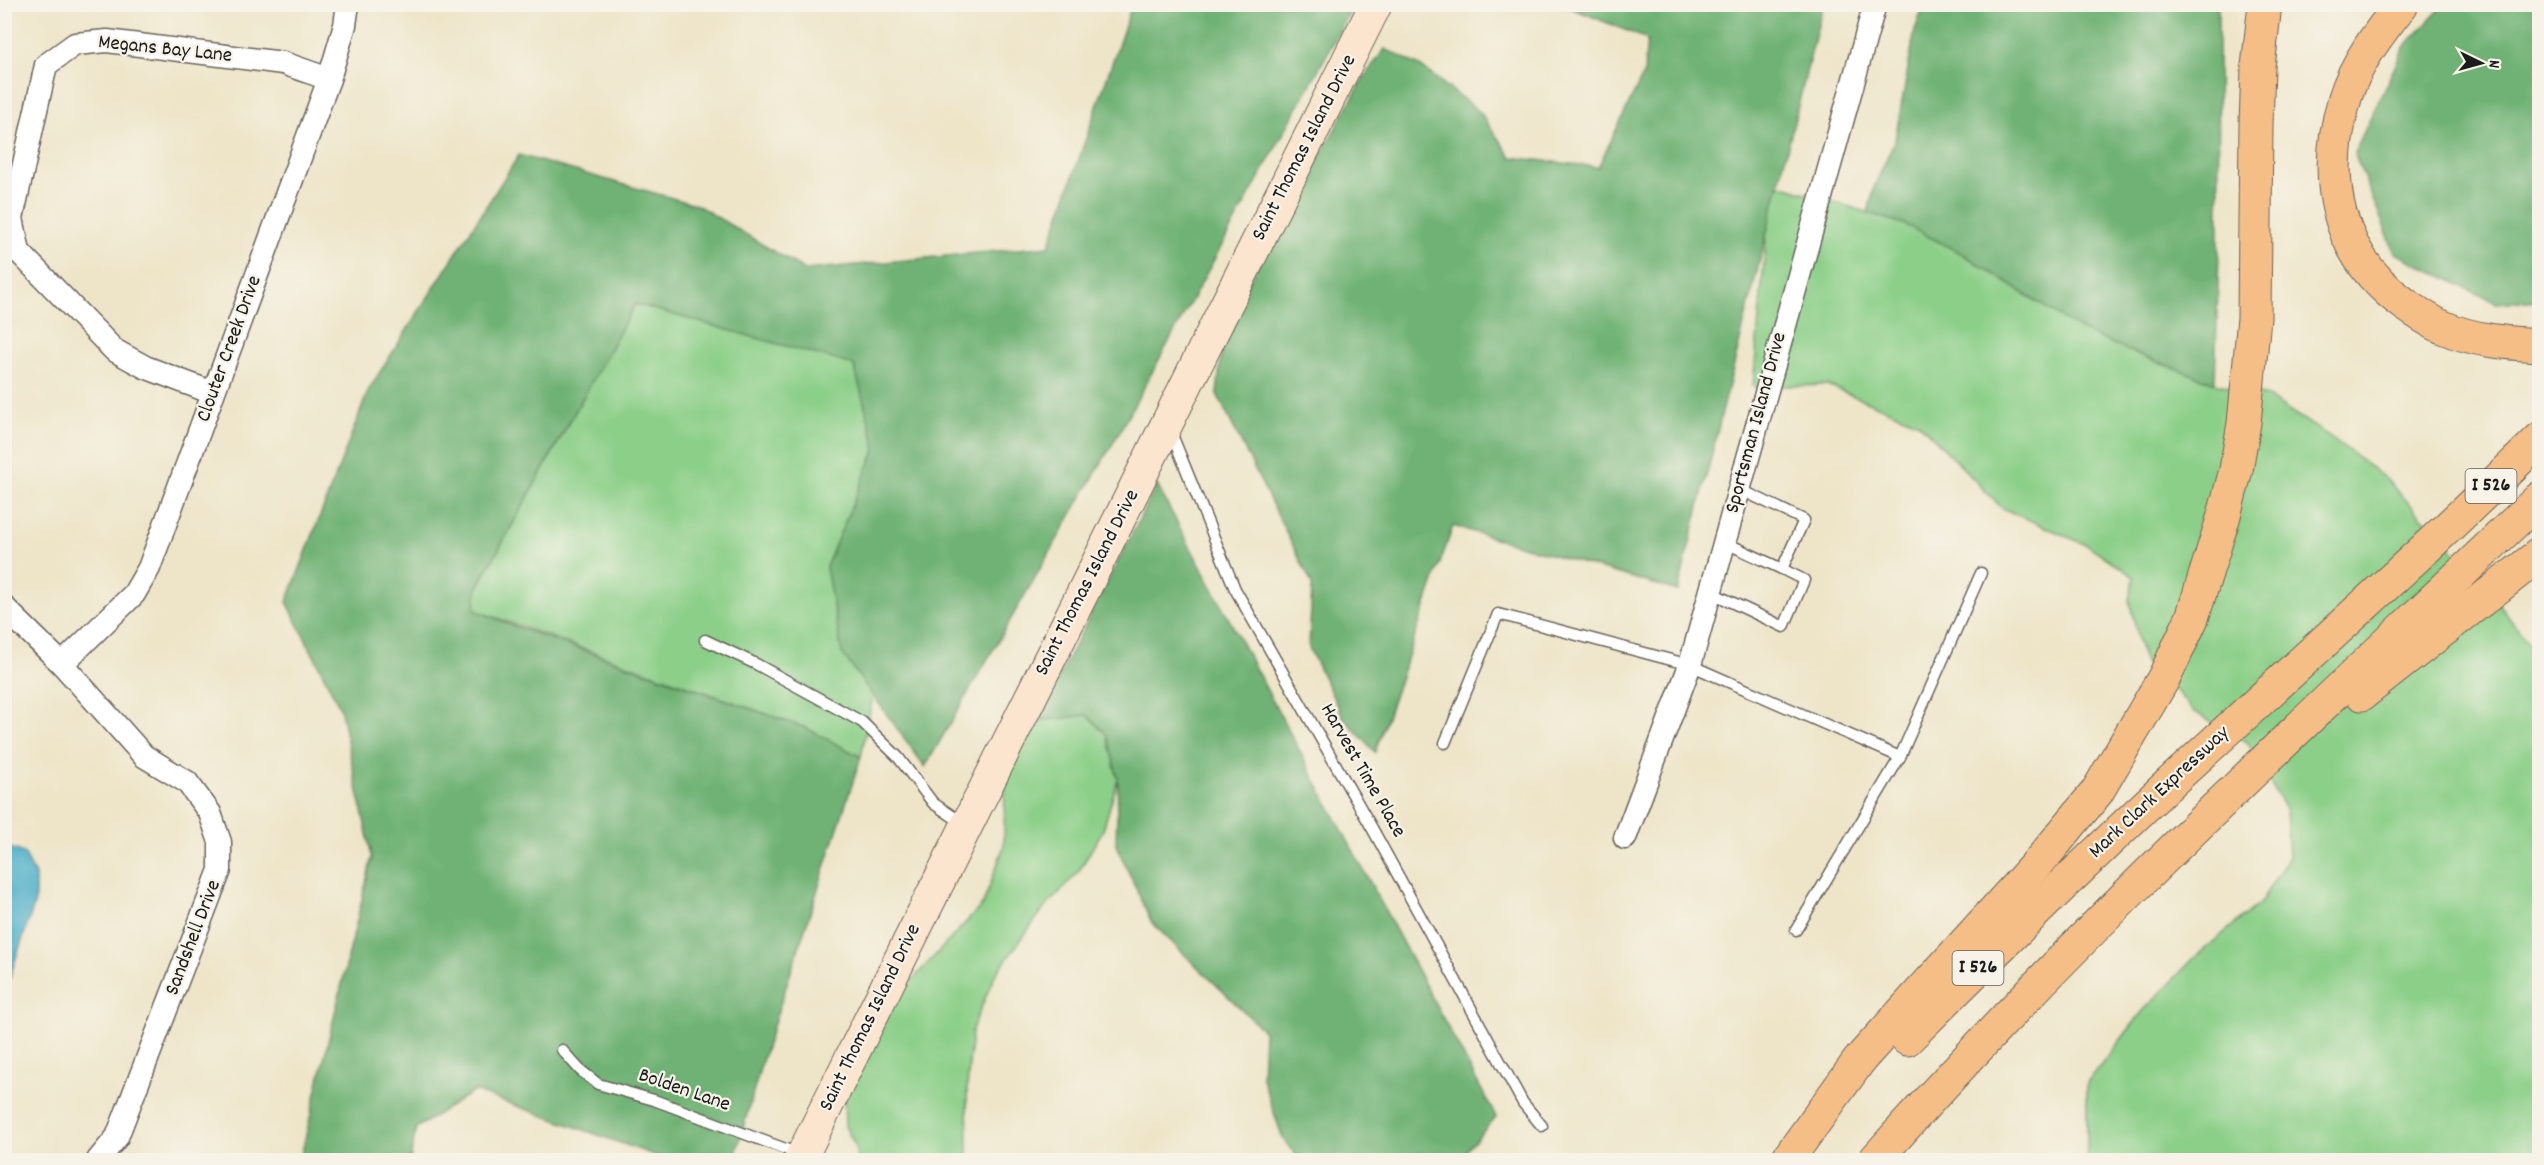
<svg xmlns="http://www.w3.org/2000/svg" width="2544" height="1165" viewBox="0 0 2544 1165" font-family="Dekko,sans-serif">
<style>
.green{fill:#8bcf88;stroke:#547652;stroke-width:1.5}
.forest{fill:#70b274;stroke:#466748;stroke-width:1.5}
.water{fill:#4aaec9;stroke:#336572;stroke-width:1.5}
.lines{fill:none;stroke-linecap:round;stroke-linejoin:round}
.lane-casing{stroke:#666259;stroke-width:13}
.street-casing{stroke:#666259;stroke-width:25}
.secondary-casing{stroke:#666259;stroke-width:34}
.highway-casing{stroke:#666259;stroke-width:35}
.lane{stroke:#fff;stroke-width:10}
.street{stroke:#fff;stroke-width:22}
.secondary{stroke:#fbe5cf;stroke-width:32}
.highway{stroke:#f6be87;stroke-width:33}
.labels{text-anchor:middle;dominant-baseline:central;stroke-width:4.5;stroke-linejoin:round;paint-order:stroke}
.shield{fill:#f7f3e8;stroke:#5e5c59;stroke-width:1.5}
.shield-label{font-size:20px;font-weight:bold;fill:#1c1c1c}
.street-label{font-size:21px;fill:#1c1c1c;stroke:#f7f3e8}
</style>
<rect width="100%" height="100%" fill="#f7f3e8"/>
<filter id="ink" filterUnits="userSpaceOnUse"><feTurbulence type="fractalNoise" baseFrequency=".0167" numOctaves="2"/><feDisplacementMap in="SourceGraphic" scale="12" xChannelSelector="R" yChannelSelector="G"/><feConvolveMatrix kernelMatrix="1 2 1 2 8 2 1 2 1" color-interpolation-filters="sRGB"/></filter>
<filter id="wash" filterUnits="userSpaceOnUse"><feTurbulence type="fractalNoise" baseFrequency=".008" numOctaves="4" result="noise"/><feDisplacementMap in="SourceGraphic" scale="24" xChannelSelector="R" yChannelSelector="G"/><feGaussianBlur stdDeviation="1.35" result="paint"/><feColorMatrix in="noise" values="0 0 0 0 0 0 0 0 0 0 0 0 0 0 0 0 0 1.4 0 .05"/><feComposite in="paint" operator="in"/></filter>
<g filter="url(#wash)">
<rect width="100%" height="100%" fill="#eee5c9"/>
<g class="green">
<path d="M1771 182 1904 224 1961 253 2081 330 2132 352 2215 383 2267 396 2332 438 2386 479 2473 571 2539 657V1160H2087V1083L2143 1011 2195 957 2260 903 2289 857 2286 811 2248 743 2193 711 2177 692 2144 663 2129 600 2134 577 2089 546 2002 508 1919 423 1827 385 1753 387Z"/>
<path d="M635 304 855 365 877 447 826 567 842 653 873 696 861 757 806 728 475 610 477 589Z"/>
<path d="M1088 715 1107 735 1118 779 1103 830 1079 871 1042 911 995 975 972 1029 967 1088 968 1160H858L855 1146 845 1126 844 1095 887 1007 983 904 1004 846 1005 771 1028 722Z"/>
</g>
<g class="forest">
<path d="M1132 5H1354L1116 438 925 767 842 653 826 567 876 448 854 365 635 304 477 588 475 610 514 626 806 728 861 757 765 1051 734 1160H668L474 1091 416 1128 410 1160H300L372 857 340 708 287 602 369 389 519 155 697 205 805 270 1049 246Z"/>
<path d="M1545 5H1823L1678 591 1453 526 1375 752 1343 717 1309 648 1312 584 1217 394 1224 326 1365 76 1385 49 1420 66 1480 112 1511 157 1598 167 1644 73 1647 39 1566 6Z"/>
<path d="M1924 5H2218L2219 251 2215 383 2132 352 2081 330 1961 253 1904 224 1868 213 1874 187 1895 140 1915 30Z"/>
<path d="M2444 5H2539V300L2496 303 2395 253 2354 153 2404 47Z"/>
<path d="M1157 485 1496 1117 1458 1160H1300L1283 1139 1262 1078 1264 1031 1152 923 1116 845 1118 779 1107 735 1087 715 1036 721Z"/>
</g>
<path class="water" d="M5 846 24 853 35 875V902L8 982 5 985Z"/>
</g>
<g filter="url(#ink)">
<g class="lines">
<g class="lane-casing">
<g id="lane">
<path d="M1170 430 1235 589 1372 828 1523 1103 1542 1126"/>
<path d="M1724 542 1782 569"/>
<path d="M1710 592 1784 627 1804 580 1782 569 1804 520 1739 489"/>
<path d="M705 640 756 664 862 722 898 757 933 803 964 824"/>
<path d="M1445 743 1498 614 1690 665 1900 757 1796 930"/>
<path d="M1900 757 1981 573"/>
<path d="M562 1050 580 1070 598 1084 654 1100 799 1154"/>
</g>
</g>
<g class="street-casing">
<g id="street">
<path d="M213 393 145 367 114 350 19 252 12 218 46 65 75 44 107 41 283 63 329 79"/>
<path d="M4 607 62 664 144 756 187 782 210 813 220 842V870L117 1137 98 1160"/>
<path d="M62 664 134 594 149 568 329 79 345 25 348 4"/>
<path d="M1625 838 1690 665 1875 4"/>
</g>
</g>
<g class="secondary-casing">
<path id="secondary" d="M800 1160 1376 4"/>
</g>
<g class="highway-casing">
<g id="highway">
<path d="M2402 4C2380 31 2355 64 2345 98 2321 178 2335 255 2406 305 2418 313 2432 323 2445 328 2475 341 2508 343 2540 345"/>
<path d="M2362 694 2540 554"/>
<path d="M1907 1039C1994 952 2081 866 2171 782 2294 668 2420 557 2540 439"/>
<path d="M1787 1160 1861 1058 2045 855 2097 792 2165 676 2192 618 2223 519 2236 470 2244 423 2254 318 2256 125 2258 67 2265 4"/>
<path d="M1875 1160C2082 926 2314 715 2540 498"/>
</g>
</g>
<use href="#lane" class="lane"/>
<use href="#street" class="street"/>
<use href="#secondary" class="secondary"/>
<use href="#highway" class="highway"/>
</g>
</g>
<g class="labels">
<g class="shield">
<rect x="2465.5" y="469" width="51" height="34" rx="4.5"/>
<rect x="1952.5" y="951" width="51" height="34" rx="4.5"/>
</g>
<g class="shield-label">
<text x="2491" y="486">I 526</text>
<text x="1978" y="968">I 526</text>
</g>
<g class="street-label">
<text transform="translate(165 50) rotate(6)">Megans Bay Lane</text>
<text transform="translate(1305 148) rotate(-63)">Saint Thomas Island Drive</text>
<text transform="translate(230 349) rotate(-70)">Clouter Creek Drive</text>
<text transform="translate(1757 423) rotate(-75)">Sportsman Island Drive</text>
<text transform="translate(1088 583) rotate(-63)">Saint Thomas Island Drive</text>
<text transform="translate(1362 771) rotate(60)">Harvest Time Place</text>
<text transform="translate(2160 793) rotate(-43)">Mark Clark Expressway</text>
<text transform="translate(194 938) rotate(-69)">Sandshell Drive</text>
<text transform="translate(871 1018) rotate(-64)">Saint Thomas Island Drive</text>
<text transform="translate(684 1091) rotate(19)">Bolden Lane</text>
</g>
</g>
<rect width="2544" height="1165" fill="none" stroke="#f7f3e8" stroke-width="24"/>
<g transform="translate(2481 63) rotate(95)" stroke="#f7f3e8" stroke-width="4.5" paint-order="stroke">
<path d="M0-4.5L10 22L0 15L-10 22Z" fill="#1c1c1c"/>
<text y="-9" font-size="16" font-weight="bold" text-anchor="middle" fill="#1c1c1c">N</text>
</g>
</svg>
